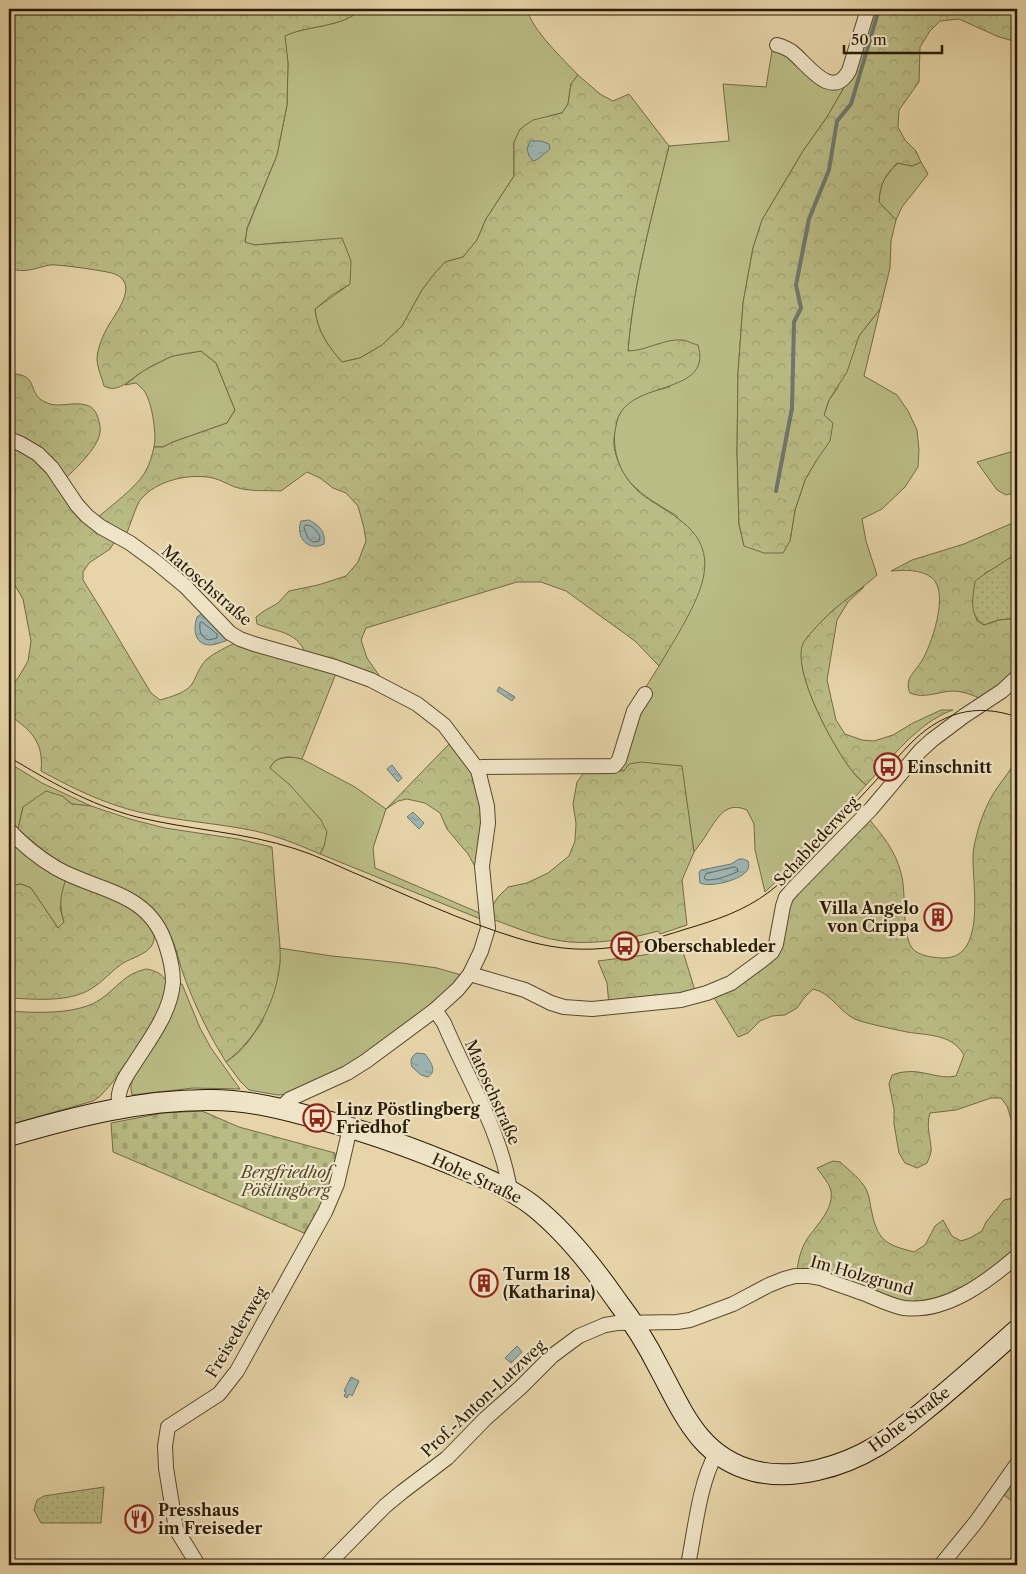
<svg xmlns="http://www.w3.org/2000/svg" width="1026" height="1574" viewBox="0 0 1026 1574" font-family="'Libre Caslon Text',serif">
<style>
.grass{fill:#babc85;stroke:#726b44}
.forest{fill:url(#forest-crowns);stroke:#726b44}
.cemetery{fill:url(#cemetery-stones);stroke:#726b44}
.garden{fill:url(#garden-dots);stroke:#726b44}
.water{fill:url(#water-ripples);stroke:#6f776d}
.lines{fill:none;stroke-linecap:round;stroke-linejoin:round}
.shore{stroke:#63685c;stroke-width:1}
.stream{stroke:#6f776d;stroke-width:4}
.street-casing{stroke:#58492c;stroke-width:16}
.secondary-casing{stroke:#291a03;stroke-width:22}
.street{stroke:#efe4c7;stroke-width:14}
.secondary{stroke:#efe4c7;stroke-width:20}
.tram{stroke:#291a03;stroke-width:1}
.labels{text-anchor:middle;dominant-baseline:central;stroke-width:4.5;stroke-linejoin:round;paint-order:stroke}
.street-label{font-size:16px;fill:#291a03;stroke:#efe4c7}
.poi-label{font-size:16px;font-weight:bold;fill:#291a03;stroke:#efe4c7;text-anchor:start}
.park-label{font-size:16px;font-style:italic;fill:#544b2a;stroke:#efe4c7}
</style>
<defs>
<pattern id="forest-crowns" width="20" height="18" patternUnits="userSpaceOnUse" patternTransform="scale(1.25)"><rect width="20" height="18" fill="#babc85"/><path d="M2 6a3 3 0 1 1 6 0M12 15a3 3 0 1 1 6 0" fill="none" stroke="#a0a171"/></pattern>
<pattern id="cemetery-stones" width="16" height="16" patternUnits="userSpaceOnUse" patternTransform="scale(1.25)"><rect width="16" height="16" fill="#babc85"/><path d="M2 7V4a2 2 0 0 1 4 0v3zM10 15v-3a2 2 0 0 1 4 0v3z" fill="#a0a171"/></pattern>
<pattern id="garden-dots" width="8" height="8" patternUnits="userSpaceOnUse" patternTransform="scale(1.25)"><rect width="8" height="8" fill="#babc85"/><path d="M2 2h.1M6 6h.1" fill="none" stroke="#a0a171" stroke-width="1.8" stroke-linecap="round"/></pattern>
<pattern id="water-ripples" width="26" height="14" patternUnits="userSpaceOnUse" patternTransform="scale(1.25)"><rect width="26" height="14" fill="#9db5b4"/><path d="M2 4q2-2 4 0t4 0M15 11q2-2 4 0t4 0" fill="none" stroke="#879b99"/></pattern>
</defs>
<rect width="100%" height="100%" fill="#e7d5a9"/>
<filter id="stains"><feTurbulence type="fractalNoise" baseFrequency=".004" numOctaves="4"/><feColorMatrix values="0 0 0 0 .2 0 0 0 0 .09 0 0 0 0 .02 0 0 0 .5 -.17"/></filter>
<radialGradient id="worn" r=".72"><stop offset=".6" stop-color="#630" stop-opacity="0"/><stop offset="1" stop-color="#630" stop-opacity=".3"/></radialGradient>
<g class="grass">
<path d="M361 9H527C532 30 563 59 578 75L571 84 568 104 562 113 549 116 514 142V176L486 219 477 240 463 257 445 262 422 290 402 326 382 345 360 358 342 362C328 346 317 331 315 309L350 284 286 242 255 245 245 243 247 229 277 155 287 105 288 63 284 36C307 25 343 28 361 9Z"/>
<path d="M773 45 834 89 845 86 827 117 803 151 762 220 753 248 743 303 738 373 737 451 739 524 744 546 790 541 795 510 805 480 816 461 824 415 829 400 837 389 859 336 880 309 864 376 897 395 908 411 917 430 919 450 918 467 905 487 882 509 862 519 866 541 877 575C856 594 831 608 813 631 810 634 806 638 804 643 790 669 835 750 853 772 856 777 862 781 866 785L792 866 765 892 755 850 754 824 747 810C726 801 718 817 708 832 704 839 699 845 694 852L681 766 624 771 612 761 632 709 659 666 694 602 677 516C661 506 643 497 630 482 613 464 607 423 627 404 638 393 655 391 670 387L658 344 639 351H628C633 283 653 212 669 146L729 141 723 84 766 87Z"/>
<path d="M921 162 928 174 902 207 896 220 879 202C880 183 885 176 898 163L912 166Z"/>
<path d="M201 351 216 363 235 410 227 423 173 442 163 447H154C157 435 152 403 145 392 143 389 139 386 136 383L125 385 144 370 172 356Z"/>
<path d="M1017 450V492L1006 495 997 490 977 462Z"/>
<path d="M294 757 302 759 355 787 386 809 373 848 375 868 482 914 483 920 320 854 324 846 321 820 270 768C275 757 283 758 294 757Z"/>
<path d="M9 763 42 783 91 806 72 804 62 796 23 807 18 829 9 820Z"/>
<path d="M9 843 13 844 66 879 60 908 64 922 58 928 31 888 21 884 9 886Z"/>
<path d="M279 948 332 956 402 963 437 968 465 976 457 985 352 1067 288 1094 278 1095 249 1090 240 1081 226 1062 238 1053 248 1042 262 1022 280 962Z"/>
<path d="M179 984H182L200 1028 211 1048 240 1089 193 1088 132 1095 131 1090V1084Z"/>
</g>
<g class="forest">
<path d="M9 9H361C343 28 307 25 285 36L288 63 287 105 277 155 247 228 245 242 255 245 342 238 351 261 350 284 332 295 315 309C317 331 328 346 342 362L360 358 382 345 402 326 422 290 434 274 445 262 463 257 477 240 486 219 514 176V142L520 129 533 120 562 113 568 104 571 84 578 75 600 94 613 101 629 94 669 146C653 212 633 283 628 351 646 351 665 338 683 340 688 341 693 344 698 345 714 399 622 377 616 426 615 432 613 439 614 445 616 464 628 484 644 496 673 516 711 531 704 574 700 601 673 642 659 666L635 641 566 591 541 582H517L366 628 361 640 367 658 383 681 305 652C296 631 276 632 257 624L256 617 264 611 278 603 289 591 318 585 346 576 358 562 366 541 364 528 358 506 346 493 333 488 320 478 307 472 281 491C266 490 249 492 235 487 227 484 221 480 213 478 190 473 157 480 141 499 136 505 130 526 126 535L97 518C111 506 135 488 144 474 149 466 152 456 154 447H163L173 442 227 423 235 410 216 363 201 351C191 353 180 354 170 357 162 361 153 365 145 370 133 376 119 395 104 386 102 378 97 367 97 359 97 350 102 338 106 330 113 316 141 285 115 274 107 271 58 264 50 265 34 268 26 274 9 268Z"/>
<path d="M871 9H1017V42L999 37 959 19 940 21 930 31 920 47 919 82 899 110 898 127 905 140 916 151 921 162 912 166 897 163C885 176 880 183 879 202L896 220 891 241 890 268 880 309 859 336 847 372 829 400 824 415 833 423 830 441 816 461 805 480 795 510 790 541 783 553H764L744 546 739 524 737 451 738 373 743 303 753 248 762 220 803 151 827 117 845 86 850 80Z"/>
<path d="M9 373C14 374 23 374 27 378 35 384 31 395 45 402 57 409 73 401 86 405 91 406 95 410 97 415 99 420 101 428 100 433 97 449 76 468 65 479L9 435Z"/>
<path d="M9 442 27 451 115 541 110 549 89 563 83 572V580L101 609 151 693 160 700C170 697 186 693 192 684 197 676 199 667 206 660 215 652 227 647 237 642L337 671 302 759C289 756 276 755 270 768L290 785 321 820 327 832 324 846 320 854C299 845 277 836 255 831 217 823 177 821 139 812 105 804 72 788 41 771 44 742 31 730 9 715V689L18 678 28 661 31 641 23 599 9 575Z"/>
<path d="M1017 521V553L1001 565 985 573 974 612 977 621 984 625 998 620 1017 618V669L1004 683 983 700C973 695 963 691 952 691 937 692 924 699 910 693 904 679 914 673 921 662 931 647 950 592 932 578 921 569 904 570 891 571L912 560 964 544Z"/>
<path d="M864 587 848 602 837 620 827 680 836 720 845 734 862 740 874 741 893 735 913 723 941 710H953C918 722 891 759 866 785 862 781 857 777 853 772 835 750 791 671 803 643 805 640 808 637 810 634 826 615 844 600 864 587Z"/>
<path d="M452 741 476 778 484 816 478 872 468 854 447 829 440 813 425 803 407 799 398 801 386 809Z"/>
<path d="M1017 757V1126L1012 1122 1007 1106 1001 1098H991L956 1110 930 1113C926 1126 930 1135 931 1147 932 1152 929 1158 927 1163L917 1168 905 1163 899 1153 894 1124V1109L889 1084 892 1075C896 1074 900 1072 904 1072 922 1069 939 1080 956 1076L964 1055C951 1032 924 1036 902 1031 888 1028 874 1025 860 1021 841 1016 833 993 813 989L804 998 797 1008 785 1015 772 1016 760 1021 748 1033 738 1037 713 996 751 975 785 918 793 895 868 818C883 836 895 850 901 873 907 894 901 932 912 948 918 956 935 958 944 958 987 958 972 883 973 856 973 848 976 838 978 830 982 816 988 801 997 788 1004 778 1012 769 1017 757Z"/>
<path d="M641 762 682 766 694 852 682 880 687 925 660 934 658 931C629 939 600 944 570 942 544 940 517 928 492 919L491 908 498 897 508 887 527 883 548 873 569 856 575 841 576 823 573 804 577 782 586 770 624 771 629 764Z"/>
<path d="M46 791 62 796 72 804 91 806 130 819 165 828 238 839 272 847C274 873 276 898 278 924 279 937 281 950 280 963 276 1002 257 1038 226 1062 209 1035 195 1006 184 976 180 967 179 957 175 947 170 933 162 919 152 908 129 885 97 882 70 868 51 858 35 843 18 829L23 807Z"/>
<path d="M66 879C85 887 169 914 152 945 147 954 132 958 123 963 112 970 103 982 91 989 67 1003 35 999 9 998V886L21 884 31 888 58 928 64 922C59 904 60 897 66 879Z"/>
<path d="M681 945 696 994 609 1006 607 983 598 961 644 955Z"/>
<path d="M146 969C154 970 164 974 167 983 174 1001 117 1080 102 1094 100 1097 96 1099 93 1101L9 1125V1011C36 1013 78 1015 101 999 118 987 124 974 146 969Z"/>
<path d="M833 1161 840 1162C849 1170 862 1180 867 1191 870 1198 870 1206 872 1213 878 1242 888 1245 914 1252L925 1245 935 1226 943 1220 952 1236 961 1241 970 1238 982 1231 986 1222 1004 1200 1017 1197V1252L965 1290 916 1305 797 1272C798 1260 801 1249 807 1239 816 1226 834 1209 831 1191 830 1184 821 1174 817 1168Z"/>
<path d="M1017 1476V1505L1004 1495Z"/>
</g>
<path class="cemetery" d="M202 1111 239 1127 335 1153C338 1178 317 1212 304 1233L113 1152 111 1123 163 1113Z"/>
<g class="garden">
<path d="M1017 553V618L998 620 984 625C968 615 973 597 975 581 988 571 1003 563 1017 553Z"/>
<path d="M104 1487 101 1523H41L34 1510 37 1500 44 1496Z"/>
</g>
<g class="water">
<path d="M530 141H541L549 144 550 149C544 153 541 159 533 161L529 156 527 149Z"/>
<path d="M309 520C319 525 326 532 324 544 308 552 295 537 301 521Z"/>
<path d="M202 613 228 637 226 641C221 642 215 645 210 645 194 645 193 628 197 617Z"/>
<path d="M499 687 515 697 512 701 497 691Z"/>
<path d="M392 765 402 778 398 782 387 769Z"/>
<path d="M413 812 424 823 419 829 407 817Z"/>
<path d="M739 859H743L748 861C749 865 749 866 748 869 743 880 710 888 700 883L699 872 701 870 731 864Z"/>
<path d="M417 1053 425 1054C430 1061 438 1071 428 1077L421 1075 412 1067C410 1061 411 1056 417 1053Z"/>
<path d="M517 1346 522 1352 511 1363 505 1358Z"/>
<path d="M351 1377 359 1381 352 1396 349 1394 347 1398 344 1396 346 1392 344 1391Z"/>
</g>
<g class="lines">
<g class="shore">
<path d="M306 525C313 525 317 531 320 537L319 541 313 542 308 538 304 528Z"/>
<path d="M202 622 217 634V638L209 640C201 638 199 631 200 623Z"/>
<path d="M735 867 738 869 737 872C727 876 718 880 706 880L704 878 706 874Z"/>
</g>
<path class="stream" d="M776 491 792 408 794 322 801 308 796 285 809 219 829 170 837 121 851 104 879 9"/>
<g class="street-casing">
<g id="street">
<path d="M777 45C782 46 786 48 791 51 807 63 831 102 849 71L868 9"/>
<path d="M9 439 21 444 38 454 52 468 77 505 87 516 101 527 130 543 156 562 185 586 230 633 240 639 254 644 335 667 371 680 417 704 444 725 478 770 487 806 488 823 482 866 488 928 481 951 470 974 458 989 435 1010 366 1061 347 1073 290 1099 285 1104 283 1109"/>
<path d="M478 770 482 767 614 766 619 760 634 711 645 694"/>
<path d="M9 830C22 844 39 858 56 868 98 892 149 891 166 945 170 957 173 970 173 982 171 1012 150 1039 134 1064 128 1073 121 1082 119 1094 118 1099 119 1104 120 1109"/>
<path d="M470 974 525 990 551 1003 564 1007 592 1009 681 1000 707 993 731 983 761 961 772 952 776 944 783 906 786 897 793 889 871 809 920 751 932 740 964 716 1002 691 1017 677"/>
<path d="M435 1010 444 1023C467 1078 501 1131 510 1191"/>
<path d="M198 1565 176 1529 166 1468 165 1446 168 1427 219 1394 237 1371 325 1212 337 1184 350 1128"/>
<path d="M327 1565 385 1506 402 1492 447 1458 485 1419 521 1387 552 1356 579 1336 605 1325 617 1323 677 1322 690 1320 733 1304 769 1285 784 1279 795 1276H809L821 1278C836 1284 852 1289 868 1295 880 1300 892 1306 904 1308 946 1313 987 1282 1017 1256"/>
<path d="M688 1565C695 1531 699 1484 716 1454"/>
<path d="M941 1565 976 1522 1017 1464"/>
</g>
</g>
<g class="secondary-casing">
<path id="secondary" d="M9 1136C74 1117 143 1099 212 1100 248 1100 284 1109 319 1119 362 1130 404 1145 446 1162 475 1174 507 1186 532 1205 564 1230 594 1268 617 1301 633 1322 647 1344 659 1368 683 1412 699 1457 754 1471 794 1481 842 1467 877 1446 894 1436 909 1423 925 1410 957 1384 987 1357 1017 1330"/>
</g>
<use href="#street" class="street"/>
<use href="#secondary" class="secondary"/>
<path class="tram" d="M9 757C49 781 90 805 137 817 190 830 244 832 296 849 315 855 334 864 352 872 407 895 461 921 517 938 581 958 624 949 686 929 716 920 744 911 769 892 789 877 805 856 823 838 851 807 880 776 909 745 940 713 975 702 1017 717"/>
</g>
<defs>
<g id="bus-ring" transform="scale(1.4375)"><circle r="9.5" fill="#efe4c7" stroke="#8f2418" stroke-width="1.5"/><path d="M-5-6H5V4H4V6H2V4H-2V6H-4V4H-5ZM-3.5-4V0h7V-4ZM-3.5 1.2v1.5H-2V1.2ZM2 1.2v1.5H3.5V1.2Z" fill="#8f2418"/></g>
<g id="building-ring" transform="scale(1.4375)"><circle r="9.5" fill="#efe4c7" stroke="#8f2418" stroke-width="1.5"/><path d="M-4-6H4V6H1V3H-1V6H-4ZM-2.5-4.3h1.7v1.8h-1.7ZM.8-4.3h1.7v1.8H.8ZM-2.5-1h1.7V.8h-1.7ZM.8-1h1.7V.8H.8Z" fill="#8f2418"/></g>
<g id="restaurant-ring" transform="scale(1.4375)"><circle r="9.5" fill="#efe4c7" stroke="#8f2418" stroke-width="1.5"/><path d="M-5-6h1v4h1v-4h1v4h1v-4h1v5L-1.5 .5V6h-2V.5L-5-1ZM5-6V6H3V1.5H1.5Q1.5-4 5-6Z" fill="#8f2418"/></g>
</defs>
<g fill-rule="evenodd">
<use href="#bus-ring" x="888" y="767"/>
<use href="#building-ring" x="938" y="917"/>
<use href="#bus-ring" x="625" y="946"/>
<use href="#bus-ring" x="317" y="1118"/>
<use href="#building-ring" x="484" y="1283"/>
<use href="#restaurant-ring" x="139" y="1519"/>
</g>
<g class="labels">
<g class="street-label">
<text transform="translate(207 585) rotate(41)">Matoschstraße</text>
<text transform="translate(816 841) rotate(-47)">Schablederweg</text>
<text transform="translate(493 1092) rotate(66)">Matoschstraße</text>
<text transform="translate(477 1178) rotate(25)">Hohe Straße</text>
<text transform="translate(862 1275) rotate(16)">Im Holzgrund</text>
<text transform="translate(236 1332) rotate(-59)">Freisederweg</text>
<text transform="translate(483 1398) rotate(-43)">Prof.-Anton-Lutzweg</text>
<text transform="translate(909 1419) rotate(-37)">Hohe Straße</text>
</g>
<g class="poi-label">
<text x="907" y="767">Einschnitt</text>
<text x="919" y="908" text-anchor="end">Villa Angelo<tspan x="919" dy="18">von Crippa</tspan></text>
<text x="644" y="946">Oberschableder</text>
<text x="336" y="1109">Linz Pöstlingberg<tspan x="336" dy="18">Friedhof</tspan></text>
<text x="503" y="1274">Turm 18<tspan x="503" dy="18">(Katharina)</tspan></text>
<text x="158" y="1510">Presshaus<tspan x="158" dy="18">im Freiseder</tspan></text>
</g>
<g class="park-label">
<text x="286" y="1172">Bergfriedhof<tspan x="286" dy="18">Pöstlingberg</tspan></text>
</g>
</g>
<rect width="1026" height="1574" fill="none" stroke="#e7d5a9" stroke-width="30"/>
<rect x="10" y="10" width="1006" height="1554" fill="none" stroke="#291a03" stroke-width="2.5"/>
<rect x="15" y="15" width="996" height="1544" fill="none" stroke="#291a03"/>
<path d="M844 45v8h98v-8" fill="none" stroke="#291a03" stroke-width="2.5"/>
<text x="851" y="45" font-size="15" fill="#291a03" stroke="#efe4c7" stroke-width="4" paint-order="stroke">50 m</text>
<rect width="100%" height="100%" filter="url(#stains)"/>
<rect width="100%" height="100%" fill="url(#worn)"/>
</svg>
